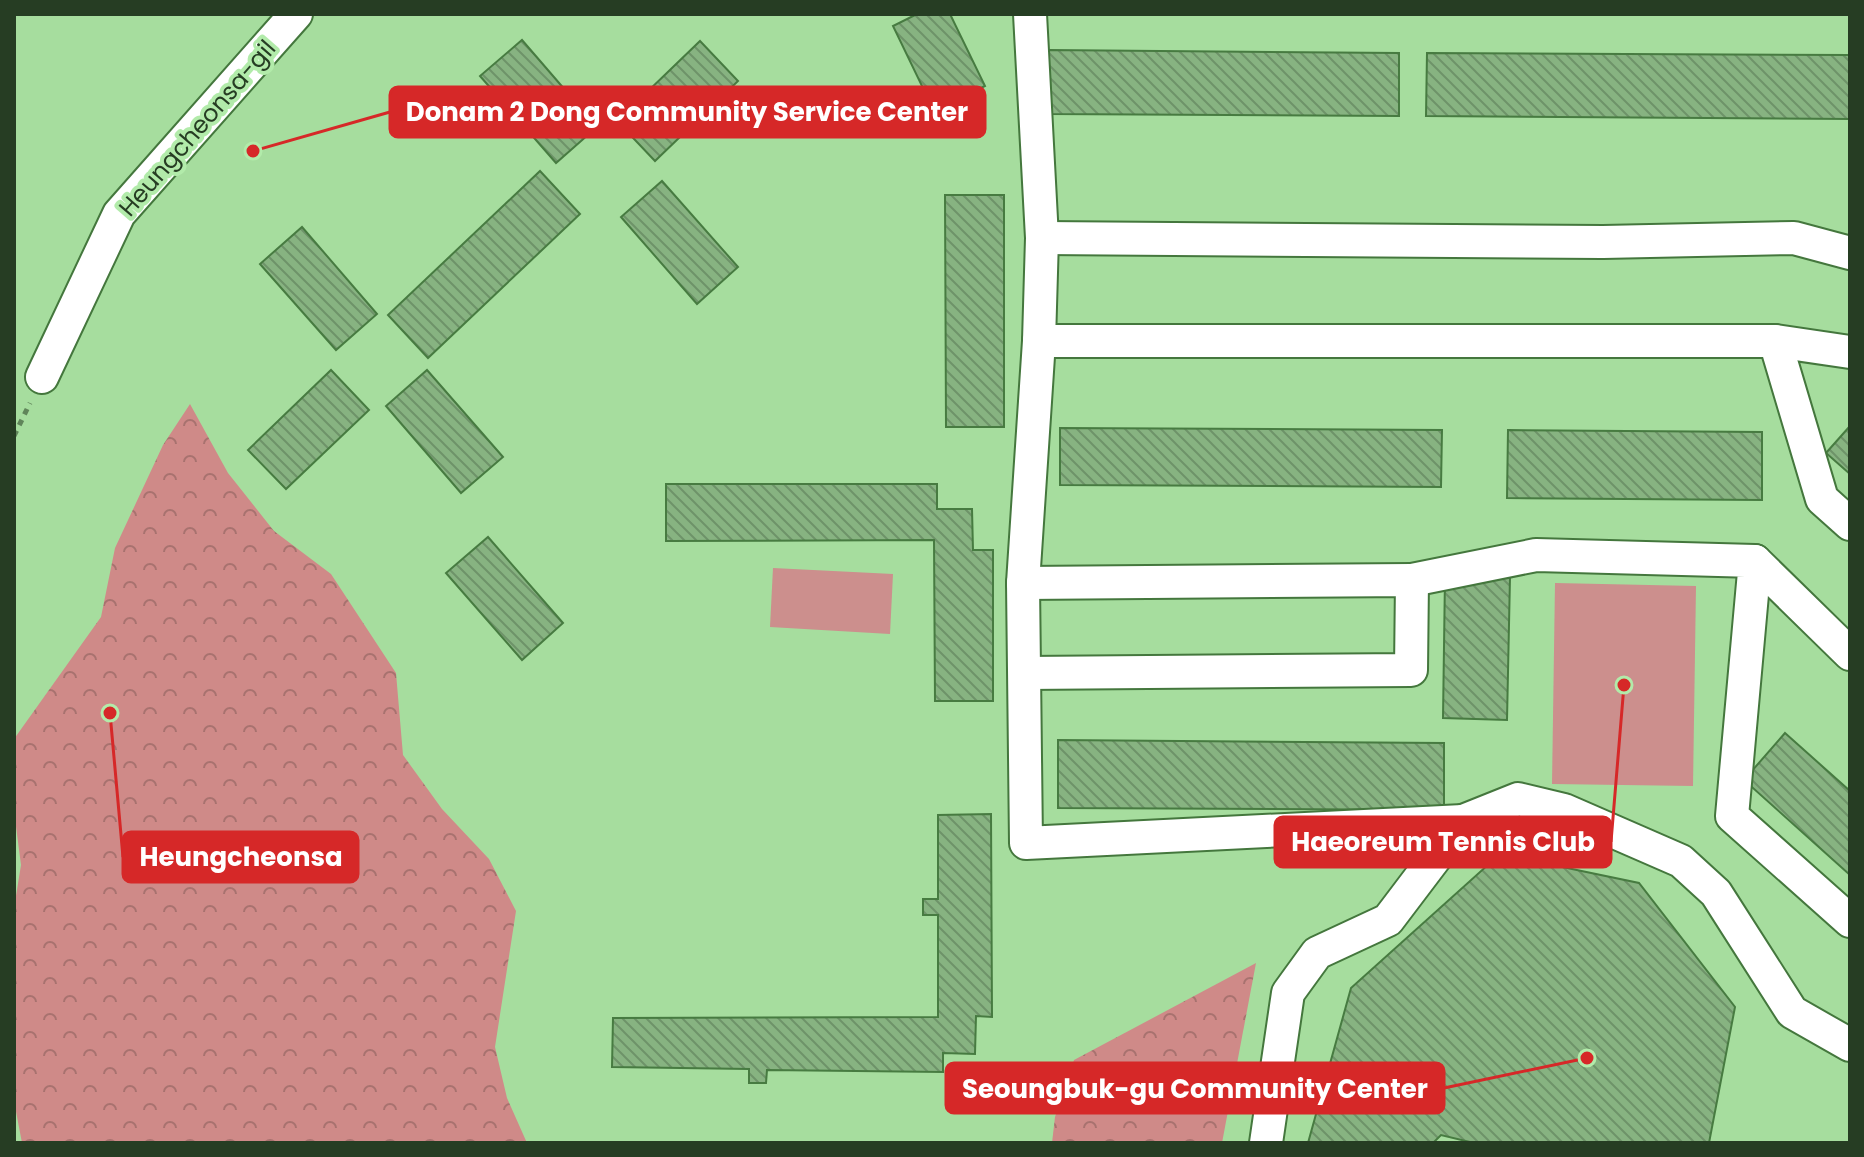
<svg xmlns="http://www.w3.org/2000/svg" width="1864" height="1157" viewBox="0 0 1864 1157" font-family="Poppins,sans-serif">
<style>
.forest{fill:url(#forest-crowns)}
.green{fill:#cc8f8d}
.building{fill:url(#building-back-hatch);stroke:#477b41;stroke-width:2}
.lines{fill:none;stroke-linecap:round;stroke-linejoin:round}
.minor-casing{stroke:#44773d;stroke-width:36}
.path{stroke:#60855a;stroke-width:5;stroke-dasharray:6 6;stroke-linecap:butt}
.minor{stroke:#fff;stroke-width:32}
.labels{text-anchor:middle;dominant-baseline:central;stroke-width:8;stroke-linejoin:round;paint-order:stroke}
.street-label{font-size:24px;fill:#263d23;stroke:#b2ebaa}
.leader{fill:none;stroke:#d62828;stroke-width:3}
.callout-dot{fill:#d62828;stroke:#b2ebaa;stroke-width:3}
.callout{fill:#d62828;stroke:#d62828;stroke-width:3}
.callout-label{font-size:26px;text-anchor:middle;font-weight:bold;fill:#fff}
</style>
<defs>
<pattern id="forest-crowns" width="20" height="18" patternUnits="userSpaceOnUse" patternTransform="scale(2)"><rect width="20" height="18" fill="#cf8a88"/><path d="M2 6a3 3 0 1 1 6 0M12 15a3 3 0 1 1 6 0" fill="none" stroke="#a8726f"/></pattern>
<pattern id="building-back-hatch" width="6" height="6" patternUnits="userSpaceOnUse" patternTransform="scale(2)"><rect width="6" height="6" fill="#87b381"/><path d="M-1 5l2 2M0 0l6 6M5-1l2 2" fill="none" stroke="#6e9369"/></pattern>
</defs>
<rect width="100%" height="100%" fill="#a6dd9e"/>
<g class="forest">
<path d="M190 404 228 473 274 531 331 574 396 673 403 755 442 809 489 859 516 911 495 1047 507 1098 527 1143H22L14 1101V908L21 865 14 811V739L101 617 115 548 163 445Z"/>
<path d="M1256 963 1222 1143H1052L1055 1117 1074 1060Z"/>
</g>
<g class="green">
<path d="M773 568 893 574 890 634 770 627Z"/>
<path d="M1555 583 1696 586 1693 786 1552 784Z"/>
</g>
<g class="building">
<path d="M917 14H950L985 86 934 111 893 26Z"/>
<path d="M522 40 597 127 556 163 480 76Z"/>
<path d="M700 41 738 81 655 161 617 121Z"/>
<path d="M1049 50 1399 53V116L1048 114Z"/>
<path d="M1427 53 1850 55V119L1426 116Z"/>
<path d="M540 171 580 214 428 358 388 315Z"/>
<path d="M662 181 738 267 697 304 621 217Z"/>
<path d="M945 195H1004V427H946Z"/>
<path d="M302 227 377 314 336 350 260 264Z"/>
<path d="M331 370 369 410 286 489 248 450Z"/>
<path d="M427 370 503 457 461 493 386 406Z"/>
<path d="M1850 426V474L1826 453Z"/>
<path d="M1060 428 1442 430 1441 487 1060 485Z"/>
<path d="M1508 430 1762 432V500L1507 498Z"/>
<path d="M666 484H937V509H972L973 550H993V701H935L934 540 666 541Z"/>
<path d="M488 537 563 623 522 660 446 573Z"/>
<path d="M1445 576 1510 577 1507 720 1443 718Z"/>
<path d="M1785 733 1850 791V875L1744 780Z"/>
<path d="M1058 740 1444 743V810L1058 808Z"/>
<path d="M991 814 992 1017 976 1016 975 1054 943 1053V1072L767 1070 766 1083H749V1069L612 1067 613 1018 938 1017V915H923V899H938V815Z"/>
<path d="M1500 854 1639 883 1735 1007 1709 1143H1474L1441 1135 1433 1143H1308L1351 988Z"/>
</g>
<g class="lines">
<g class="minor-casing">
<g id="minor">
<path d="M1030 14 1042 238 1039 341 1023 583 1026 843 1463 821"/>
<path d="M1042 238 1603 242 1794 238 1850 253"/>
<path d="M1039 341H1775L1850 352"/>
<path d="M1775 341 1822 499 1850 524"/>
<path d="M42 377 119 214 296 14"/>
<path d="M1755 561 1850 654"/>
<path d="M1412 580 1536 555 1755 561 1732 816 1850 921"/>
<path d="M1023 583 1412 580 1411 670 1025 673"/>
<path d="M1266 1143 1288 993 1317 953 1388 920 1463 821 1518 799 1564 810 1681 861 1716 893 1792 1012 1850 1045"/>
</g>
</g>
<path class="path" d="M14 436 30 403"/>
<use href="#minor" class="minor"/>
</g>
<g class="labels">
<g class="street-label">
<text transform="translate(197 128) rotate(-49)">Heungcheonsa-gil</text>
</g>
</g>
<path class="leader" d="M253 151L390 112M1624 685L1611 842M110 713L123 857M1587 1058L1444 1088"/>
<g class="callout-dot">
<circle cx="253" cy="151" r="8"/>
<circle cx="1624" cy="685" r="8"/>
<circle cx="110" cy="713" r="8"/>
<circle cx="1587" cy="1058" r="8"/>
</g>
<g class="callout">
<rect x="390" y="87" width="595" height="50" rx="8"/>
<rect x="1275" y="817" width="336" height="50" rx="8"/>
<rect x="123" y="832" width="235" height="50" rx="8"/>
<rect x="946" y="1063" width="498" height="50" rx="8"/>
</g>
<g class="callout-label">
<text x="687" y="121">Donam 2 Dong Community Service Center</text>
<text x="1443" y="851">Haeoreum Tennis Club</text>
<text x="241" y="866">Heungcheonsa</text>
<text x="1195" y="1098">Seoungbuk-gu Community Center</text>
</g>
<rect width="1864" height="1157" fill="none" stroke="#263d23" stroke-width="32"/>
</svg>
